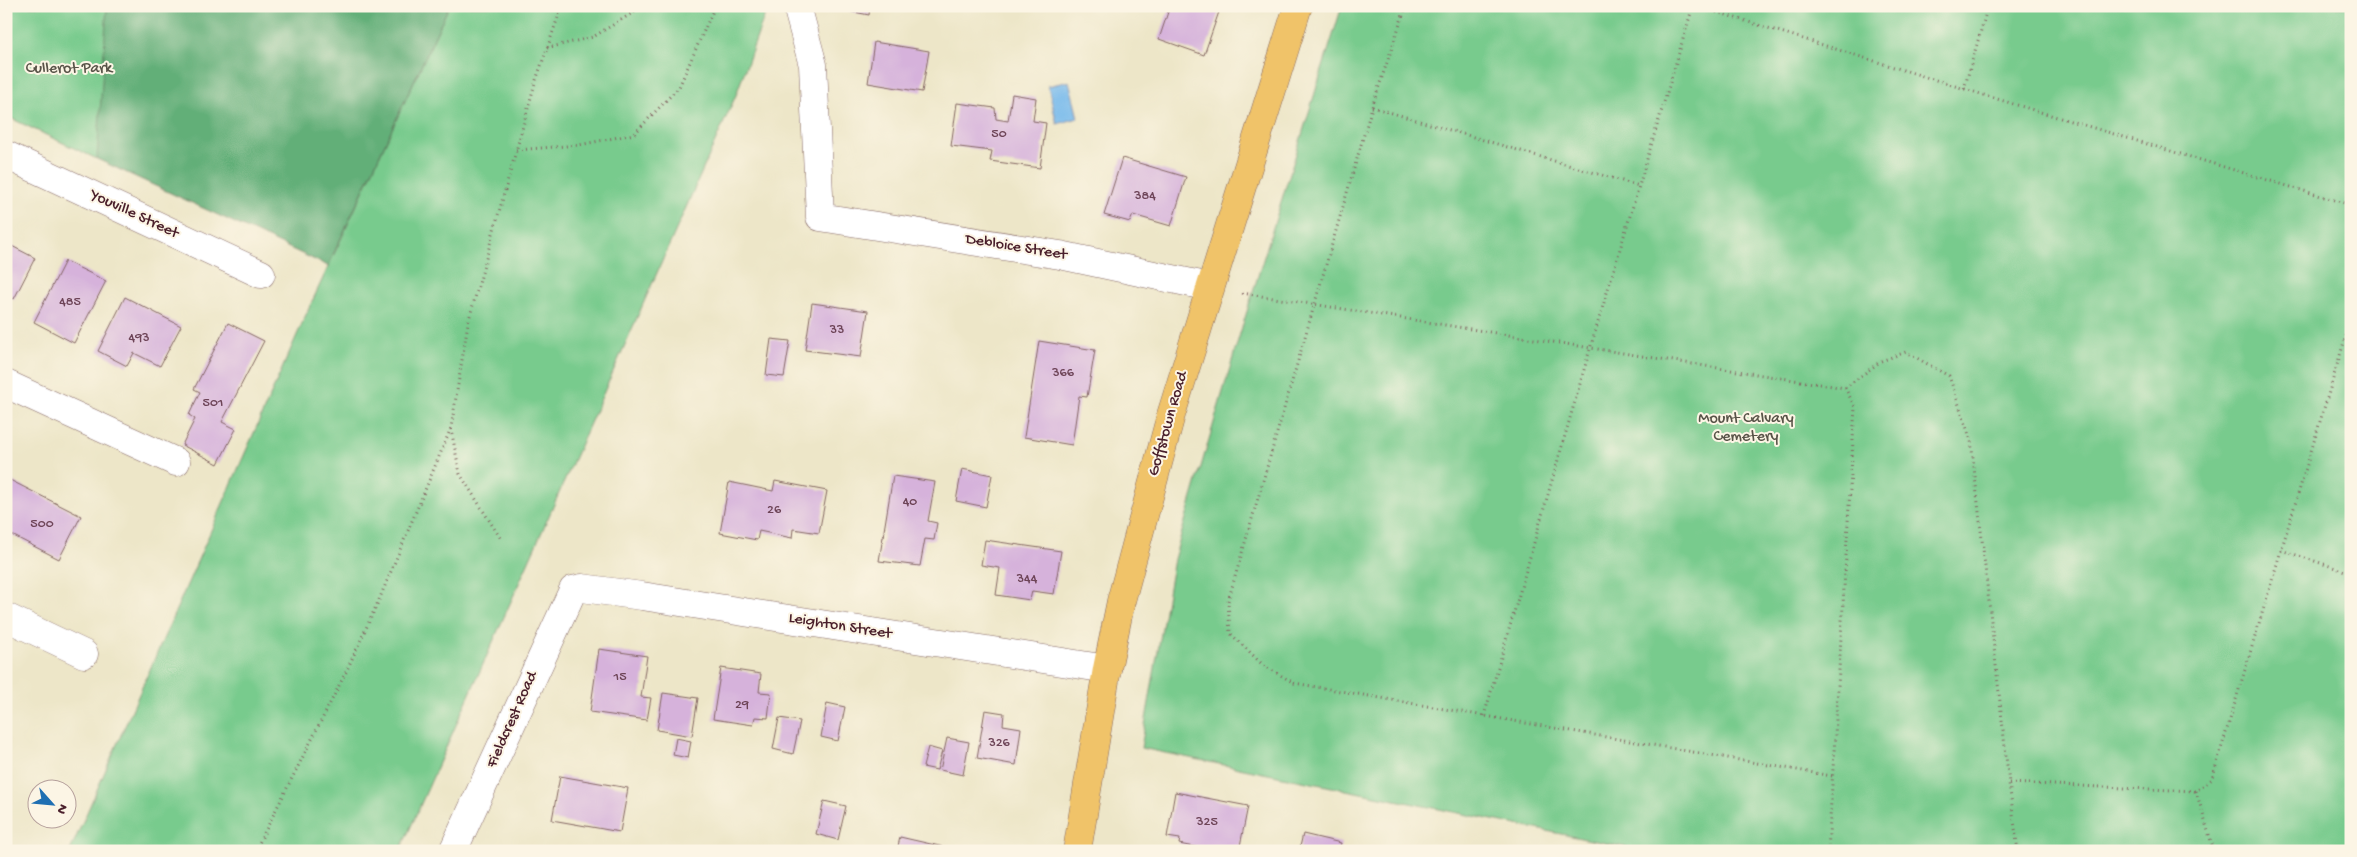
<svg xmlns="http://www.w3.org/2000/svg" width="2357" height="857" viewBox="0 0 2357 857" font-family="'Gochi Hand',sans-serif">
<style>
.green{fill:#78cb8d;stroke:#61755c}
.forest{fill:#62af78;stroke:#566752}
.water{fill:#77baec;stroke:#606c8c}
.building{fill:#d6b2db}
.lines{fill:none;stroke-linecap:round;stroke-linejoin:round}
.minor-casing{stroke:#836562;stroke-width:29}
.major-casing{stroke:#836562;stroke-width:29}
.path{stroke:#836562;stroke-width:3;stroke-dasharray:1 4;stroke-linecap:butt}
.minor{stroke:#fff;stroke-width:28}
.major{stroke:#f0c369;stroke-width:28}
.labels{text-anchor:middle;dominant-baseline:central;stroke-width:4;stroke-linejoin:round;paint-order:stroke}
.number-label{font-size:14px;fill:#6d4457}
.park-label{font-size:16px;fill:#585348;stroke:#fcf5e5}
.street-label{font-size:16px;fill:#4a1f2b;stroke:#fcf5e5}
</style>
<rect width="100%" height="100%" fill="#fcf5e5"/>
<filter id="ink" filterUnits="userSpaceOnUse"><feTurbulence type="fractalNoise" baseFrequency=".02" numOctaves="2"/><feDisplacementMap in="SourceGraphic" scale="10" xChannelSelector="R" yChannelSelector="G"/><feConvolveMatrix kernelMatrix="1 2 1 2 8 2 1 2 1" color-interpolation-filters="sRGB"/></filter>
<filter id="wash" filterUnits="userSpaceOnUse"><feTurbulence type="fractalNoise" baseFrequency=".0096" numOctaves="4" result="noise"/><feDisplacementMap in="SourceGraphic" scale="20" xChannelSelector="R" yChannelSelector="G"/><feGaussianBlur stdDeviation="1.12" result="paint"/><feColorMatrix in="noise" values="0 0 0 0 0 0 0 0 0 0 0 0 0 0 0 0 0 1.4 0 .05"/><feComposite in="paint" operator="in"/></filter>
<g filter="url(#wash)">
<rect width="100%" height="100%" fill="#ede6c8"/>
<g class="green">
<path d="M6 6H169L97 159 6 116Z"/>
<path d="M449 6H768L736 95 400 851H70L304 319Z"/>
<path d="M1342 6H2351V851H1644L1141 748 1174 559 1239 337Z"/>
</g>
<path class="forest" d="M107 6H449L328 266 97 159Z"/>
<path class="water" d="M1069 81 1078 118 1057 124 1048 86Z"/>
<g id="blocks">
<g class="building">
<path d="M850 6H870L869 15 849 11Z"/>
<path d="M1170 6H1221L1204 55 1159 39Z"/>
<path d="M874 42 929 51 922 92 868 83Z"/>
<path d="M1012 94 1036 98 1033 121 1046 123 1040 168 990 161 992 151 951 146 957 103 995 108 996 119 1008 121Z"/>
<path d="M1122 158 1186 177 1171 226 1133 215 1130 222 1104 215Z"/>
<path d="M6 243 35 258 14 299 6 295Z"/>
<path d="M65 261 106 281 74 343 34 322Z"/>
<path d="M125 297 181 326 160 366 134 353 127 366 98 351Z"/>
<path d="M812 303 868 311 861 357 805 350Z"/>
<path d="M228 323 264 341 222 422 236 429 218 464 182 445 195 419 189 415 200 392 194 389Z"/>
<path d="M771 339 790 341 784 377 766 375Z"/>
<path d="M1039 341 1095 350 1087 397 1079 396 1072 445 1024 437Z"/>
<path d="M962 469 992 475 986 507 956 501Z"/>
<path d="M893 476 935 482 928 521 937 523 934 540 925 539 920 566 879 561Z"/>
<path d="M6 478 81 516 59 559 6 532Z"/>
<path d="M775 481 827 491 819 533 793 529 792 538 759 531 757 540 720 533 729 482 773 491Z"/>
<path d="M985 540 1061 551 1054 594 1032 591 1030 600 996 595 1000 568 981 565Z"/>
<path d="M599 649 647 656 641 697 651 698 647 720 590 712Z"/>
<path d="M721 668 761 674 759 692 771 693 768 718 755 717 753 725 713 719Z"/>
<path d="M663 693 698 698 692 736 657 730Z"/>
<path d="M827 703 845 707 838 741 821 737Z"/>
<path d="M985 710 1004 713 1003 725 1021 728 1016 765 977 758Z"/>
<path d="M779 718 800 721 793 754 773 749Z"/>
<path d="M676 738 691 741 688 758 673 755Z"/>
<path d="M947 738 969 742 963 775 940 770Z"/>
<path d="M928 747 942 751 937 770 923 767Z"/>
<path d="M560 776 628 788 620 832 552 820Z"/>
<path d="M1175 792 1248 806 1239 851H1214L1179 844 1180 839 1167 837Z"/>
<path d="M824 801 846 806 838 840 816 834Z"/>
<path d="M1303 834 1341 843 1339 851H1299Z"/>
<path d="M900 837 957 850V851H897Z"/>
</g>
</g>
</g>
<g filter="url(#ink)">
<use href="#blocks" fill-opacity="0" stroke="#836562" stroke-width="1"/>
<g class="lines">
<g class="minor-casing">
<g id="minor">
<path d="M797 6 813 65 820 217 1060 255 1210 287"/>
<path d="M6 155 261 274"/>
<path d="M6 384 176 462"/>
<path d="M6 617 84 654"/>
<path d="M453 851 573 590 582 588 642 596 1107 669"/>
</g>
</g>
<g class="major-casing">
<path id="major" d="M1077 851 1107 669 1121 601 1171 415 1298 6"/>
</g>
<g class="path">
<path d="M1406 6 1372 107 1228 601 1230 633 1263 665 1294 683 1832 776"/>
<path d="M1697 6 1997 99 2351 205"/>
<path d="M547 48 593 37 644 6"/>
<path d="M1964 89 1988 6"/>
<path d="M1372 107 1639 186"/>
<path d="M516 150 579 145 634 134 679 87 715 6"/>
<path d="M1242 293 1845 388 1855 407 1828 851"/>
<path d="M1845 388 1881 361 1906 352 1949 376 1971 440 2009 783 2018 851"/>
<path d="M451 429 460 474 501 539"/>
<path d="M2281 550 2351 573"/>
<path d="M1484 716 1590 349 1693 6"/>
<path d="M2009 783 2196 791 2212 779 2351 319"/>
<path d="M2196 791 2214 851"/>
<path d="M255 851 346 672 379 600 451 428 468 323 535 83 562 6"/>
</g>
<use href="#minor" class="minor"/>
<use href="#major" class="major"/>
</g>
</g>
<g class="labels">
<g class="number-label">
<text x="999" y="134">50</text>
<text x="1145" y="196">384</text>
<text x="70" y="302">485</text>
<text x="837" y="330">33</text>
<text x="139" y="338">493</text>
<text x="1063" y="373">366</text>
<text x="213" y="403">501</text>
<text x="910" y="502">40</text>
<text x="774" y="510">26</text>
<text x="42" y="524">500</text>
<text x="1027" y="579">344</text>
<text x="620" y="677">15</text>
<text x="742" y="705">29</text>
<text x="999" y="743">326</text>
<text x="1207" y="822">325</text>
</g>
<g class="park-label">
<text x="69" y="69">Cullerot Park</text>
<text x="1746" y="419">Mount Calvary<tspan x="1746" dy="18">Cemetery</tspan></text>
</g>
<g class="street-label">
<text transform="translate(134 215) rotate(25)">Youville Street</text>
<text transform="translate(1016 248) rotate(9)">Debloice Street</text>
<text transform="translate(1169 424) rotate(-74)">Goffstown Road</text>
<text transform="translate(840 627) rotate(9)">Leighton Street</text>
<text transform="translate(513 720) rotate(-66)">Fieldcrest Road</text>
</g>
</g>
<rect width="2357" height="857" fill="none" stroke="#fcf5e5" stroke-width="25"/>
<g transform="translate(52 804) rotate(117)"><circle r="24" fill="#fcf5e5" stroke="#b59f9b"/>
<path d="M0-4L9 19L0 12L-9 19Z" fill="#1f6fb2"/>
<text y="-8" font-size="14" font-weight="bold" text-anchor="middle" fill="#4a1f2b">N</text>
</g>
</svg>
